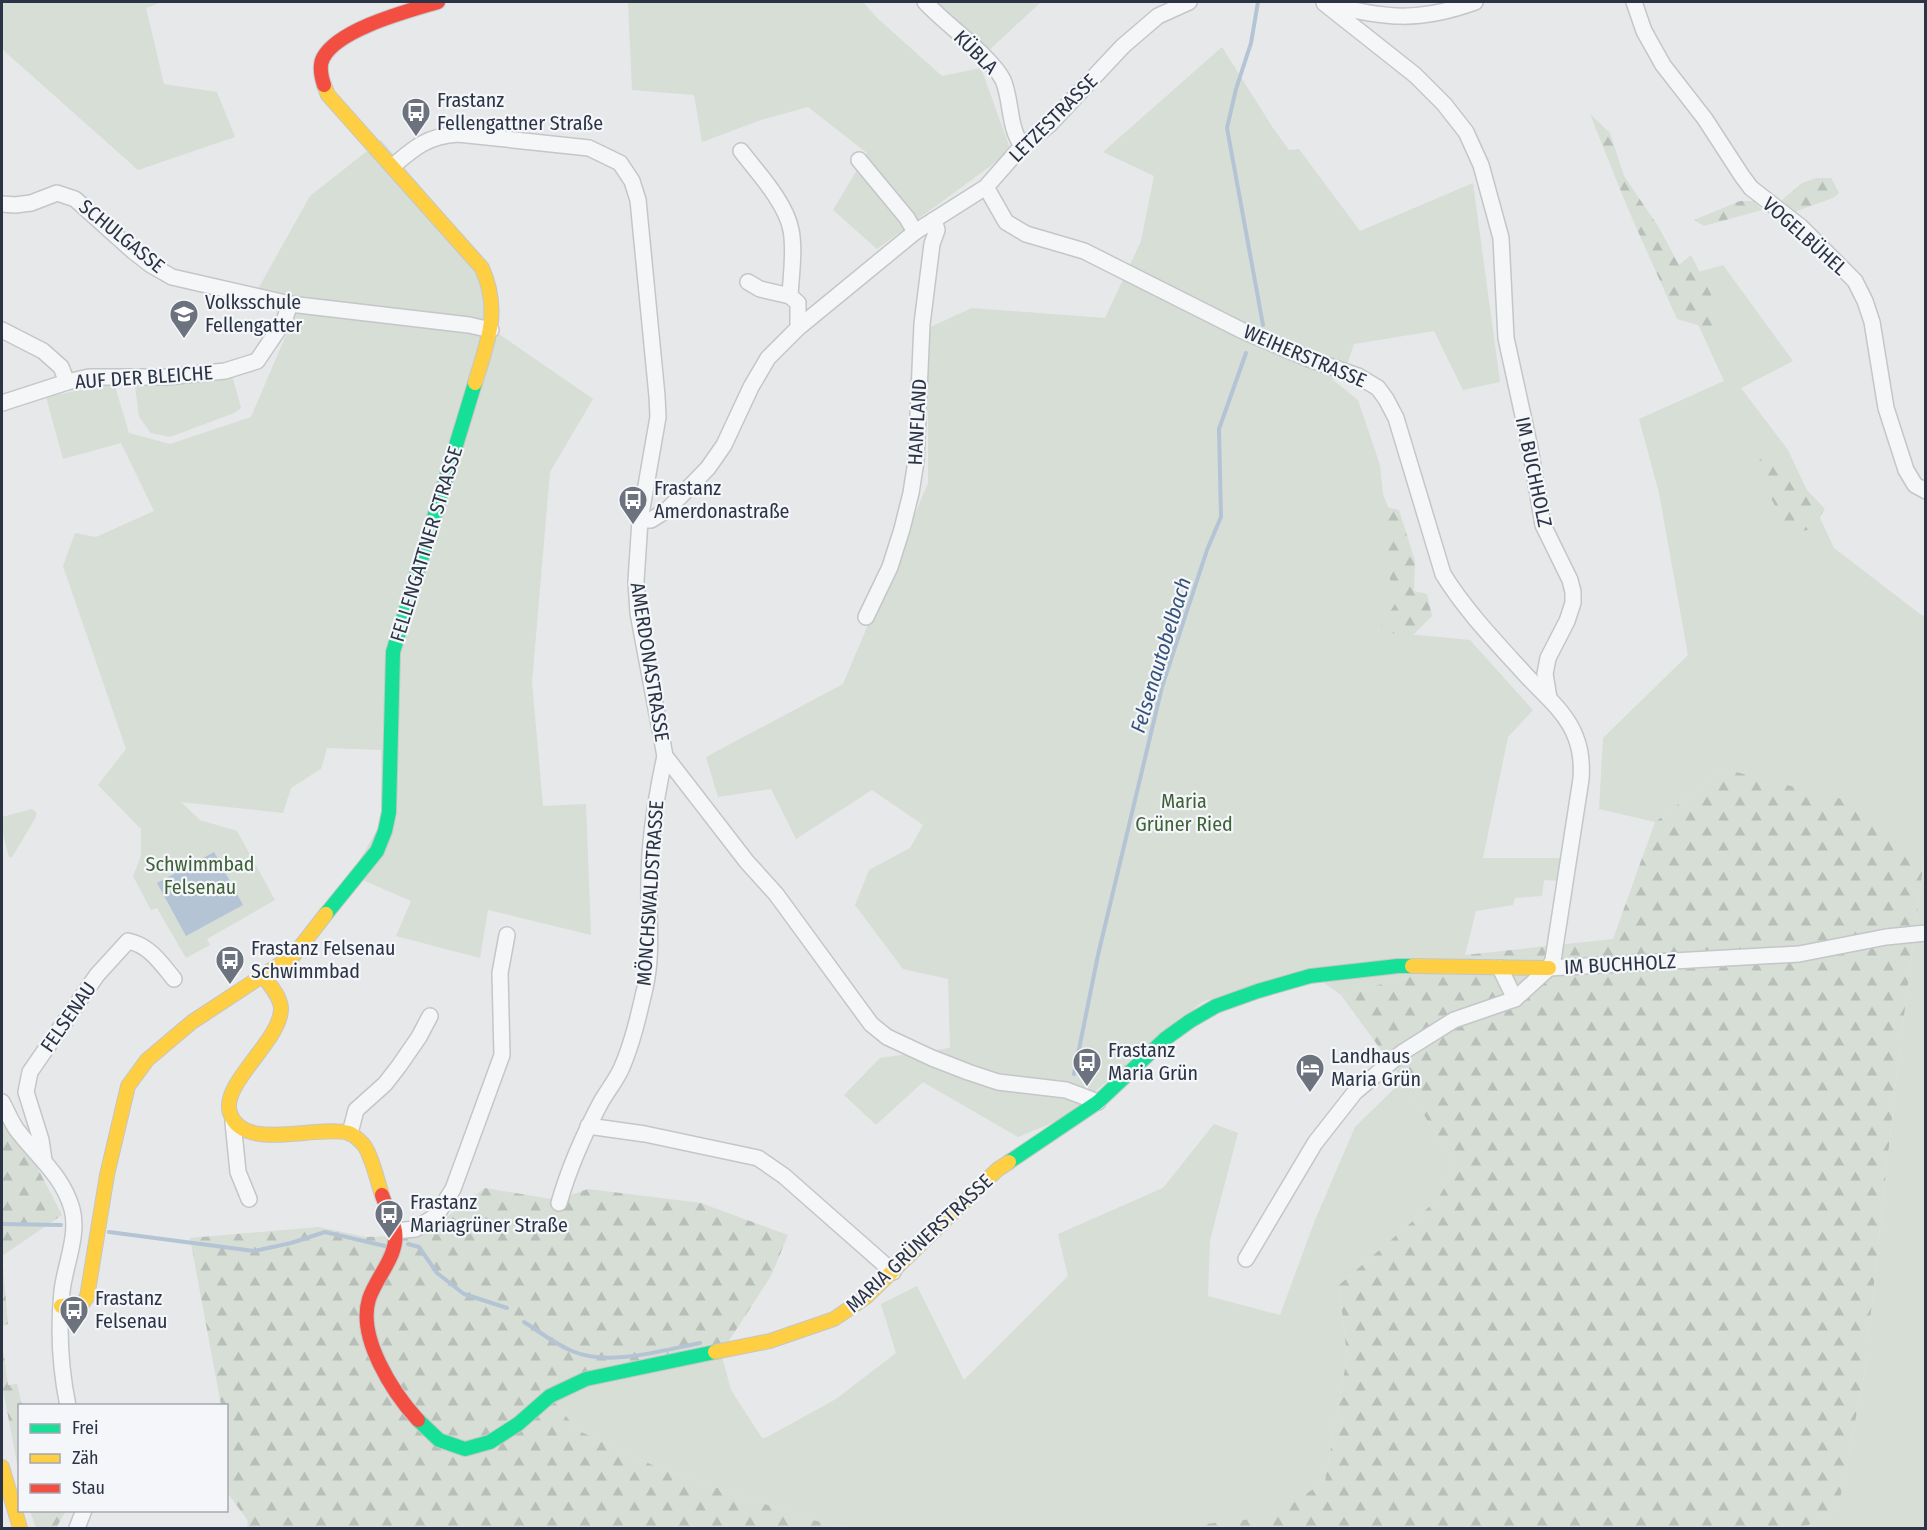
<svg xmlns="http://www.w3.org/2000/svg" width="1927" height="1530" viewBox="0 0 1927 1530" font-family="'Fira Sans Condensed',sans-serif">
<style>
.green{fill:#d6ded6}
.forest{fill:url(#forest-firs)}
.water{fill:#b4c4d5}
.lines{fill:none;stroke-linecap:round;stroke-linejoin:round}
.stream{stroke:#b4c4d5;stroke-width:4}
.street-casing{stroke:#c4c6c8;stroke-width:18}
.fast-casing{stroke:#c4c6c8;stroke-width:16}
.slow-casing{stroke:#c4c6c8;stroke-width:16}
.jam-casing{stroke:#c4c6c8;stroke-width:16}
.street{stroke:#f5f6f7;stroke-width:15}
.fast{stroke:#16e098;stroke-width:14}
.slow{stroke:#ffcf43;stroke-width:14}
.jam{stroke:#f24e42;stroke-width:14}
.labels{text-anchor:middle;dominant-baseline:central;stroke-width:4.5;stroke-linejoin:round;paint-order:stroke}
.street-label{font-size:20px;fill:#2b3445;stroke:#f4f6f9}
.poi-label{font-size:20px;fill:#2b3445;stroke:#f4f6f9;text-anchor:start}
.park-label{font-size:20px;fill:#3f6138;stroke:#f4f6f9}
.water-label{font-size:21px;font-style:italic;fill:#34527a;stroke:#f4f6f9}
</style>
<defs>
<pattern id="forest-firs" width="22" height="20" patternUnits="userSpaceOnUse" patternTransform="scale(1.5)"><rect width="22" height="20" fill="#d6ded6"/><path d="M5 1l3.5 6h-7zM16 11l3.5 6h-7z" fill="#b8bfb9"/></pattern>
</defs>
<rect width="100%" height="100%" fill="#e6e8ea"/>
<g class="green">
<path d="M2 2H162L146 8 164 84 217 92 235 137 138 170 2 49Z"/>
<path d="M628 2H863L877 18 942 76 981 68 1011 151 877 249 833 210 867 153 808 107 761 120 702 142 694 95 632 90Z"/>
<path d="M934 2H1041L986 53Z"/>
<path d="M1222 47 1273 128 1289 150 1299 149 1360 231 1473 183 1500 382 1463 390 1434 331 1354 344 1347 365 1341 367 1333 380 1358 400 1380 465 1383 494 1401 541 1398 633 1470 640 1533 710 1508 737 1483 858H1565L1560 881 1544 880 1542 896 1515 898 1513 905 1476 911 1465 955 1460 963 1341 995 1305 969 1202 1002 1062 1119 1018 1137 923 1082 876 1125 844 1095 880 1058 950 1048 948 979 903 969 855 905 869 870 910 848 923 825 872 790 796 839 771 789 718 797 706 757 843 684 928 483V328L972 308 1105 318 1141 241 1154 176 1103 152Z"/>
<path d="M381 140 477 253 496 332 593 399 550 472 532 682 543 806 586 804 591 935 488 910 480 958 396 936 411 901 351 875 381 823V750L327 748 321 769 291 788 283 813 181 802 200 820 237 831 275 900 207 939 210 945 186 958 157 908 151 910 133 876 141 856V829L98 785 126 749 63 566 75 533 96 537 154 511 121 443 63 459 46 397 114 383 129 433 170 444 251 417 295 314 298 296 258 289 310 196Z"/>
<path d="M1723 265 1793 361 1741 388 1788 450 1834 548 1920 614 1925 616V1528H1801L1813 1523 1839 1504 1864 1376 1898 1063 1924 859 1724 769 1655 822 1599 809 1603 738 1688 655 1659 493 1639 419 1724 381 1677 278Z"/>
<path d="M232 375 241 408 234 413 170 437 151 433 139 417 135 386 199 381Z"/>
<path d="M32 809 36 812V817L12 857H9L2 830V817Z"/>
<path d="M1403 1080 1456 1168 1437 1200 1339 1285 1347 1357 1325 1481 1272 1518 1204 1524 1197 1528H849L812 1520 659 1468 577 1430 550 1396 721 1353 731 1390 762 1438 767 1437 836 1399 896 1353 881 1304 917 1286 964 1380 1068 1276 1058 1234 1163 1188 1214 1124 1238 1133 1210 1240 1208 1296 1280 1315 1315 1220 1355 1127Z"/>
</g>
<g class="forest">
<path d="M1590 114 1610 133 1624 176 1658 226 1679 265 1691 255 1711 294 1714 330 1677 319 1628 209Z"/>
<path d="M1816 178H1831L1839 193 1833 198 1794 212 1782 200 1802 183Z"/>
<path d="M1740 201H1754L1762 210 1704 226 1694 220Z"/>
<path d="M1765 453 1774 455 1825 509 1811 529 1791 534 1776 508 1755 466Z"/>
<path d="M1382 506 1399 510 1415 561 1414 591 1427 594 1432 616 1413 635 1377 632 1395 604 1384 550Z"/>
<path d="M1724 769 1842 799 1924 859 1898 1063 1864 1376 1839 1504 1813 1523 1801 1528H1197L1204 1524 1272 1517 1325 1481 1347 1357 1339 1285 1437 1200 1456 1168 1403 1080 1341 995 1460 963 1465 955 1613 939 1655 822Z"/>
<path d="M2 1121 37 1167 62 1215 2 1256 8 1324 2 1326Z"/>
<path d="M485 1188 557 1200 588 1189 701 1203 788 1235 771 1276 721 1353 550 1396 577 1430 659 1468 812 1520 849 1528H247L248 1521 227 1492 226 1406 221 1405 190 1238 319 1227 366 1237 423 1235Z"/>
<path d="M2 1342 8 1385 17 1384 22 1405 20 1406 19 1474 2 1384Z"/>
<path d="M30 1511V1510L66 1511 56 1528H36Z"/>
</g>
<path class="water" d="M214 852 243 905 186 936 157 883Z"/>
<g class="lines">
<g class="stream">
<path d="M1258 2 1251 43 1236 89 1227 128 1263 325"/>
<path d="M1074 1074 1098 955 1162 687 1207 550 1221 517 1219 429 1246 353"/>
<path d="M2 1224 61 1225"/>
<path d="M109 1232 254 1251 291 1243 325 1232 385 1246"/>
<path d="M408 1244 419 1247 437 1273 464 1294 507 1308"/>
<path d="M524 1322C540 1332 555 1344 572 1351 608 1367 663 1350 700 1343"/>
</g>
<g class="street-casing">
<g id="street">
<path d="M925 2C944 23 992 57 1003 80 1012 101 1008 126 1022 146"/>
<path d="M1634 2 1644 31 1663 65 1705 119 1742 176 1751 188 1801 227 1855 281 1865 301 1872 322 1886 408 1906 470 1915 485 1926 491"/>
<path d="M1324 3 1415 75 1444 104 1466 132 1481 165 1501 238 1506 338 1530 448 1543 525 1570 580 1573 592V603L1567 621 1548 658 1545 674 1549 698"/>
<path d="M1329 4C1385 19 1420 22 1475 2"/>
<path d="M741 151C758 173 786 203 791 230 795 251 791 275 790 296L798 303V328"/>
<path d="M859 160 907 218 915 232"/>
<path d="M393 166C415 147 428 136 458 134L589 148 620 163 632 181 638 200 657 396 658 417 640 520 636 581 638 613 665 756 747 862 776 894 871 1024 887 1037 932 1058 968 1072 998 1082 1066 1090 1098 1102"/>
<path d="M986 187 1006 222 1026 234 1084 251 1243 331 1309 359 1358 376 1378 388 1386 399 1396 418 1443 574C1465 610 1496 642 1524 673 1542 693 1567 712 1576 738 1581 751 1582 765 1581 779L1553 960 1549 968 1799 954 1886 937 1926 933"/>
<path d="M2 204 15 205 31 203 57 193 75 199 133 251 151 265 172 277 290 304 469 325 491 330"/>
<path d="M748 282 760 289 790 296"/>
<path d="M2 330 43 351 61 367 67 382"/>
<path d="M2 403 67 382 89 377H166L225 371 257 361 284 321 290 304"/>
<path d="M640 520H651L667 510 708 468 724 445 751 387 768 358 798 328 915 232 986 187 1022 146 1049 125 1123 46 1158 16 1189 2"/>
<path d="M866 617 890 567 902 529 911 493 916 461 922 324 932 244 937 230 934 220"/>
<path d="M1500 968 1515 999"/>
<path d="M2 1102C7 1111 11 1122 17 1130 37 1156 63 1176 72 1209 79 1235 65 1265 62 1291 58 1330 60 1367 68 1406"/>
<path d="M233 1122 238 1172 249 1199"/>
<path d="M588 1126 645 1134 758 1158 784 1176 893 1272"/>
<path d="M350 1133 356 1110 385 1084 399 1066 419 1037 430 1016"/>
<path d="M44 1160 41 1140 26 1092 30 1072 97 975 128 941C149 945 161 963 174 979"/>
<path d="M559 1203C569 1168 584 1134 601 1102 608 1090 617 1079 622 1067 633 1041 639 1014 645 988 653 953 648 918 649 883 649 840 656 797 665 756"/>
<path d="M395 1231 415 1229 436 1216 453 1189 502 1055 500 973 507 935"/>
<path d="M1246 1259 1315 1143 1355 1092 1403 1052 1454 1020 1515 999 1549 968"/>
<path d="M77 1528 84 1510"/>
</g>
</g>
<g class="fast-casing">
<g id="fast">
<path d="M326 914 377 851 385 831 389 812 393 652 475 383"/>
<path d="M1009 1162 1098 1102 1165 1039 1190 1021 1216 1006 1258 991 1310 976 1398 966H1412"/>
<path d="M418 1420 439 1440 465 1449 490 1442 518 1424 550 1396 586 1379 715 1352"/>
</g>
</g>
<g class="slow-casing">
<g id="slow">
<path d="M324 85 328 95 482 268C501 311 488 340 475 383"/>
<path d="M1412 966 1549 968"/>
<path d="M263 976C270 985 280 996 281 1008 282 1040 220 1084 230 1113 243 1153 317 1124 349 1133 353 1134 359 1140 363 1144 371 1153 378 1183 382 1195"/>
<path d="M61 1306 82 1304 87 1297 107 1175 128 1086 147 1060 192 1022 294 955 326 914"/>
<path d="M715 1352 770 1341 834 1319 866 1297 997 1170 1009 1162"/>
<path d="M2 1467 20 1528"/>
</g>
</g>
<g class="jam-casing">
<g id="jam">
<path d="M324 85C321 76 319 66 323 58 338 29 408 11 438 2"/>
<path d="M382 1195C386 1207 393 1219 395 1231 399 1255 376 1277 369 1299 357 1337 393 1393 418 1420"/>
</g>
</g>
<use href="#street" class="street"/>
<use href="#fast" class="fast"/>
<use href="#slow" class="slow"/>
<use href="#jam" class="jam"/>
</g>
<defs>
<g id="bus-pin" transform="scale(1.5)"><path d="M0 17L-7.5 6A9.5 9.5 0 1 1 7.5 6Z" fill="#6c737f" stroke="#f4f6f9"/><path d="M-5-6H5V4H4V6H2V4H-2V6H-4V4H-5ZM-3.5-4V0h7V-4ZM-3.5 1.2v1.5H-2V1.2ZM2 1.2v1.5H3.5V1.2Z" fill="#fff"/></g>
<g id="school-pin" transform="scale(1.5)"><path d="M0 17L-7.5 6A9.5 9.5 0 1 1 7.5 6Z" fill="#6c737f" stroke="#f4f6f9"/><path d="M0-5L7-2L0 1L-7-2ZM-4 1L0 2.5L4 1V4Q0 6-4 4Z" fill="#fff"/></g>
<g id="hotel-pin" transform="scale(1.5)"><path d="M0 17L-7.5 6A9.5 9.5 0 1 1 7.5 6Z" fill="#6c737f" stroke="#f4f6f9"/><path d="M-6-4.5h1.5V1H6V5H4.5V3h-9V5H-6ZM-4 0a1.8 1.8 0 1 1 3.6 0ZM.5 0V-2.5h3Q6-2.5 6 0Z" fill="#fff"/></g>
</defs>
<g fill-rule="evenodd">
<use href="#bus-pin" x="416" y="112"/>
<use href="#school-pin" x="184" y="314"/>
<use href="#bus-pin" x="633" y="500"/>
<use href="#bus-pin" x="230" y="960"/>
<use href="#bus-pin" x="1087" y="1062"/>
<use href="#hotel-pin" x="1310" y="1068"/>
<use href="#bus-pin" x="389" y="1214"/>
<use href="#bus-pin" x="74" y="1310"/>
</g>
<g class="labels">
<g class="street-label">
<text transform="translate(976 52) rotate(45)">KÜBLA</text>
<text transform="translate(1053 118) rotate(-45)">LETZESTRASSE</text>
<text transform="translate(122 236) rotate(39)">SCHULGASSE</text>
<text transform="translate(1805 236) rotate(42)">VOGELBÜHEL</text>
<text transform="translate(1305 356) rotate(23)">WEIHERSTRASSE</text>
<text transform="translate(144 377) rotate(-4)">AUF DER BLEICHE</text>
<text transform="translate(917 422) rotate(-87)">HANFLAND</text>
<text transform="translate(1534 472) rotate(78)">IM BUCHHOLZ</text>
<text transform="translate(426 544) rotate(-73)">FELLENGATTNER STRASSE</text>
<text transform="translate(650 662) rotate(81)">AMERDONASTRASSE</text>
<text transform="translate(650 893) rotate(-86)">MÖNCHSWALDSTRASSE</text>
<text transform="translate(1620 964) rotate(-3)">IM BUCHHOLZ</text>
<text transform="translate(68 1017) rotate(-55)">FELSENAU</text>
<text transform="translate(919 1243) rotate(-43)">MARIA GRÜNERSTRASSE</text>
</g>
<g class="poi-label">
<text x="437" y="100">Frastanz<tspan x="437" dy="23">Fellengattner Straße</tspan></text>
<text x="205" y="302">Volksschule<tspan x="205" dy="23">Fellengatter</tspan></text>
<text x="654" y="488">Frastanz<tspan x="654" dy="23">Amerdonastraße</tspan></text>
<text x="251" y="948">Frastanz Felsenau<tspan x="251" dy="23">Schwimmbad</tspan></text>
<text x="1108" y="1050">Frastanz<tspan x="1108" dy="23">Maria Grün</tspan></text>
<text x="1331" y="1056">Landhaus<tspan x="1331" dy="23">Maria Grün</tspan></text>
<text x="410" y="1202">Frastanz<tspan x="410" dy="23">Mariagrüner Straße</tspan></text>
<text x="95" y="1298">Frastanz<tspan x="95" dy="23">Felsenau</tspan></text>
</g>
<g class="park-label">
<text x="1184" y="801">Maria<tspan x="1184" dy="23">Grüner Ried</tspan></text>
<text x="200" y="864">Schwimmbad<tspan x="200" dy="23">Felsenau</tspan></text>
</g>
<g class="water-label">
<text transform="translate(1161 655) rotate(-73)">Felsenautobelbach</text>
</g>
</g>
<rect width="1927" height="1530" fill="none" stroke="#2b3445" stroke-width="6"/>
<rect x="18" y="1404" width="210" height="108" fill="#f4f6f9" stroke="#a4a8b1" stroke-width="1.5"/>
<rect x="30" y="1424" width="30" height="9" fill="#16e098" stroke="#a4a8b1" stroke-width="1.5"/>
<text x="72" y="1434" font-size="18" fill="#2b3445">Frei</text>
<rect x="30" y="1454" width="30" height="9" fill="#ffcf43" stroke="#a4a8b1" stroke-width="1.5"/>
<text x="72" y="1464" font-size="18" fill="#2b3445">Zäh</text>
<rect x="30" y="1484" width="30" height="9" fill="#f24e42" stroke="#a4a8b1" stroke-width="1.5"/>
<text x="72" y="1494" font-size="18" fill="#2b3445">Stau</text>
</svg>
